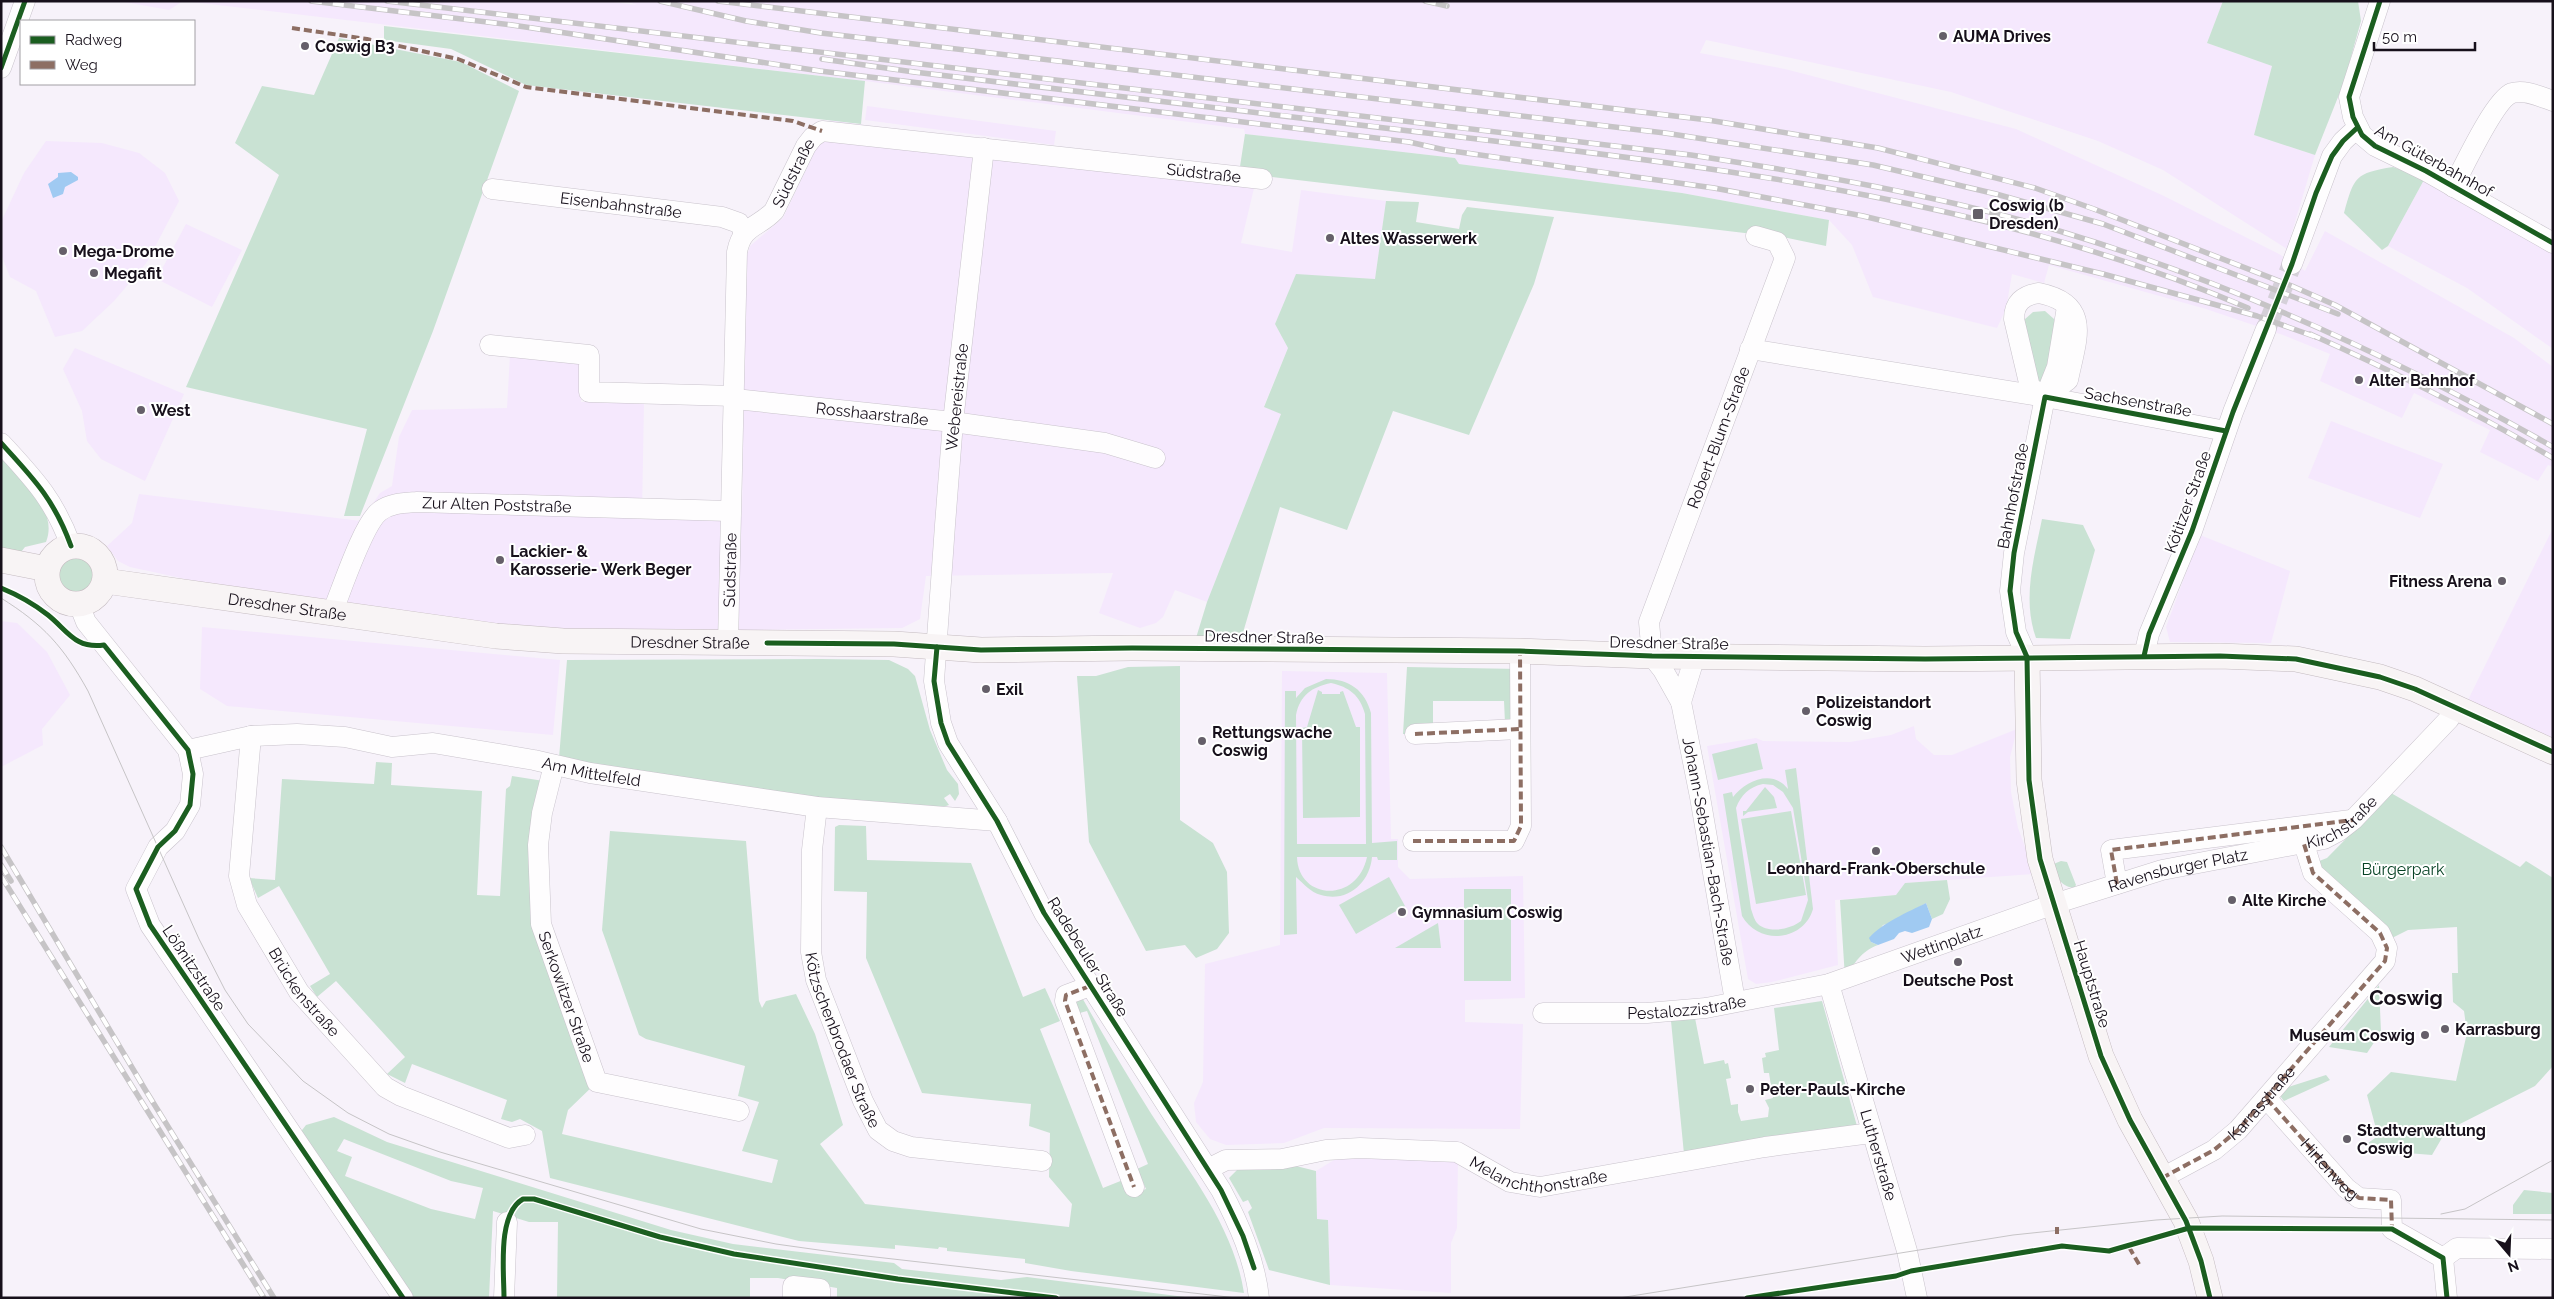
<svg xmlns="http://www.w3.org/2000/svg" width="2554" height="1299" viewBox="0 0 2554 1299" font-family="Raleway,sans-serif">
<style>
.built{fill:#f5e8fd}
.green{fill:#c9e2d3;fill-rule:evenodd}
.water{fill:#a0caf2}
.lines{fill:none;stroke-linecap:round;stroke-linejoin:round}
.minor-tunnel{stroke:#d5d0d9;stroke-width:20;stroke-dasharray:20 10;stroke-linecap:butt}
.minor-casing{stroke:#c9c3cc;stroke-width:21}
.major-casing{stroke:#c4bbc0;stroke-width:26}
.minor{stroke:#fefdfe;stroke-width:20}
.major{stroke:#f8f4f5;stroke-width:25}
.tram{stroke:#c6c4c6;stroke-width:1}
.rail-casing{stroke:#c6c4c6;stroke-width:5.5}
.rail{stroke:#fff;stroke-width:4;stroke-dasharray:11;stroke-linecap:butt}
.quiet{stroke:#8d6e63;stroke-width:4;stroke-dasharray:8 4;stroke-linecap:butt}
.cycleway-casing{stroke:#fff;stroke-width:8}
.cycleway{stroke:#1b5e20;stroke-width:5}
.poi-dot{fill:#655f69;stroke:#fff;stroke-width:2}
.labels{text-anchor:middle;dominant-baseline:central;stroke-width:4;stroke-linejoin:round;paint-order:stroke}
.poi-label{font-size:16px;font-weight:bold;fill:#17101b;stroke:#fff;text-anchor:start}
.street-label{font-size:16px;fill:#17101b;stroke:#fff}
.park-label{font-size:16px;fill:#064224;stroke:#fff}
.district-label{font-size:21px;font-weight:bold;fill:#17101b;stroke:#fff}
</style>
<rect width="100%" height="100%" fill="#f7f2fa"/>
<g class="built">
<path d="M119 1H183L169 10Z"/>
<path d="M184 1H605L637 5 625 1H2223L2207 43 2272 66 2254 135 2315 155 2287 249 2163 170 2098 141 1951 92 1706 40 1700 53 1785 69 2016 129 2164 196 2279 254 2305 271 2325 231 2514 338 2553 367V467L2548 465 2538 481 2480 452 2490 430 2414 393 2402 418 2320 381 2330 354 2283 335 2206 309 2049 265 2044 283 2012 274 2006 309 1997 328 1873 297 1852 245 1829 220 1682 193 1459 164 1455 158 1245 134 1244 129 865 81Z"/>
<path d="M867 106 1056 131 1054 145 865 120Z"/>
<path d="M830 120 1255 184 1241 243 1292 252 1301 190 1386 201 1375 279 1296 275 1275 324 1288 348 1264 406 1281 414 1207 602 1175 590 1163 617 1156 623 1140 628 1099 613 1113 573 926 576 920 619 902 628 564 632 503 630 213 585 130 567 118 561 107 546 132 523 139 494 361 521 380 493 392 486 399 437 412 410 507 408 510 355 580 364 581 402 644 403 642 514 742 517 746 259 750 246 783 218Z"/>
<path d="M46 141 102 143 139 153 165 173 179 201 147 262 114 301 82 331 55 337 36 291 10 277 1 254V222L24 173Z"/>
<path d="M2425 178 2553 252V349L2467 288 2388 246Z"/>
<path d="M186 224 242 250 212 307 153 277 162 269Z"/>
<path d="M75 348 184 394 145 481 101 459 87 441 82 411 63 369Z"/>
<path d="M2331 421 2443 464 2420 518 2308 478Z"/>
<path d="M2553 528V738L2483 709 2466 704Z"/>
<path d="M2200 535 2290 571 2271 643 2170 642 2166 627Z"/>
<path d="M1 621 17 623 47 652 70 695 42 729 43 745 1 767Z"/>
<path d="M202 627 560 660 553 735 227 706 200 689Z"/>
<path d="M1282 671 1387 673 1391 839H1398V867L1410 879 1523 876 1525 998 1465 1000V1022L1523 1024 1520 1129 1324 1128 1284 1143 1226 1145 1210 1139 1196 1122 1194 1103 1203 1082 1205 964 1280 945Z"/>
<path d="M1914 726 1916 739 1934 755H1952L2017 729 2010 757 2011 792 2018 828 2035 874 1905 883 1896 895 1835 900 1838 965 1772 982 1756 984 1748 979 1707 746 1756 738 1763 741 1850 742 1891 735Z"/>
<path d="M1339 1157 1458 1160 1457 1228 1451 1243V1293L1330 1285 1328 1220 1317 1219 1316 1171Z"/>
</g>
<g class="green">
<path d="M2223 1H2358L2361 21 2344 82 2315 155 2254 135 2272 66 2207 43Z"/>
<path d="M384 26 865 81 861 124 526 85 451 49 384 40Z"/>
<path d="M339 38 461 62 519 91 433 331 360 516H344L367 429 186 387 279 175 235 143 262 86 314 95Z"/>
<path d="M1245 134 1455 158 1459 164 1682 193 1829 220 1826 246 1754 231 1753 234 1239 173Z"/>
<path d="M2393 167 2425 178 2388 246 2382 250 2344 213C2354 177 2355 173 2393 167Z"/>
<path d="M1386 201 1419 202 1416 222 1459 229 1462 215 1467 207 1554 217 1534 284 1469 435 1393 411 1347 530 1280 507 1242 636 1196 638 1207 602 1281 414 1264 407 1288 348 1275 324 1296 274 1375 279Z"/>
<path d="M2045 311 2054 319 2055 327 2045 382 2034 380 2024 320 2033 312Z"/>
<path d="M1 458C21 480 59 510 46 542L25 547 21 552 1 550Z"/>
<path d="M2042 519 2083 525 2095 550 2070 639 2036 638C2022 599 2034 558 2042 519Z"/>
<circle cx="77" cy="574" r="21"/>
<path d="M821 659 889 660 908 669 915 676 930 730 947 770 958 784 959 794 955 801 950 794 944 798 949 805 943 807 802 797 559 758 567 660Z"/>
<path d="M1180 666V820L1213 843 1227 872 1229 933 1217 949 1196 958 1185 945 1146 951 1089 842 1077 676H1096L1128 667Z"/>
<path d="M1407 667 1520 669 1519 729 1505 723 1504 701H1433V734H1403Z"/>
<path d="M1326 679C1349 679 1365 690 1371 713L1372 843 1397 841V860H1378L1377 857H1372C1370 882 1348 903 1321 895 1310 892 1304 884 1296 877L1297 934 1284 935 1285 691H1296V698L1305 688ZM1331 683C1349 687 1360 695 1365 714L1366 844H1297L1296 715C1300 695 1312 687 1331 683ZM1297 857H1367C1357 904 1298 900 1297 857Z"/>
<path d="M1318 690 1322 692V694H1340V692L1343 691 1356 727H1360V817L1303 818 1302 728 1307 727Z"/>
<path d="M1757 743 1763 769 1718 780 1712 754Z"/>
<path d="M376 762 392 763 391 785 482 791 477 895 500 896 506 789 510 786 512 776 550 782 540 904 597 1082 568 1110 562 1134 772 1183 778 1160 742 1151 759 1102 738 1096 745 1066 646 1039 639 1035 602 930 610 831 746 841 759 1001 762 1008 766 1001 796 994 815 1034 843 1125 820 1144 865 1204 1069 1227 1072 1204 1049 1177 1050 1133 1029 1126 1031 1104 922 1093 866 958 867 892 834 891 835 827 839 825 866 826 867 860 971 863 1023 997 1045 988 1060 1021 1040 1029 1103 1188 1123 1180 1129 1195 1146 1189 1137 1169 1148 1164 1087 1011 1076 1014 1070 997 1080 994C1103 1035 1127 1075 1152 1115 1188 1170 1234 1227 1244 1293L1071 1271 1025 1263V1259L947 1251V1248L939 1247 938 1249 895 1245V1249L799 1241 550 1178 542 1131 520 1119 512 1122 501 1119 507 1100 412 1064 405 1083 387 1074 405 1057 336 981 317 997 310 986 330 974 279 886 258 898 249 878 275 880 282 779 374 784Z"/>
<path d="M1796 768 1813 909C1804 941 1759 946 1742 916L1723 794 1732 792 1733 797C1746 780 1773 769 1788 789L1785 770ZM1763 784 1773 785 1783 792 1793 808 1808 900 1801 921C1791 929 1769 934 1758 924 1754 920 1753 914 1751 909L1736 808C1741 795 1749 787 1763 784Z"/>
<path d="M1765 787 1774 797 1777 808 1748 812 1743 816V811H1746Z"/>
<path d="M2391 793 2520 867 2526 861 2553 878V1066L2535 1086 2446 1131 2432 1155 2382 1151 2368 1143 2378 1136 2367 1095 2391 1072 2456 1081 2467 1033 2464 1011 2453 1002 2452 973H2458L2457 927 2408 930 2392 938 2314 863 2327 858Z"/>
<path d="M1791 811 1806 895 1756 904 1741 819Z"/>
<path d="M2061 861 2067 862 2076 885 2074 888C2060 886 2057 877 2051 865Z"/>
<path d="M1389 877 1405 906 1356 934 1339 905Z"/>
<path d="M1947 880 1950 899 1943 914 1932 919 1926 903 1893 922 1883 925 1871 942 1878 945C1860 952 1855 963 1845 978L1840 900 1896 895 1905 883Z"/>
<rect x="1464" y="889" width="47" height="92"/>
<path d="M1438 923 1441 948H1395Z"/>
<path d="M2379 985 2381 1032 2367 1053 2329 1047Z"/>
<path d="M1822 1001 1857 1126 1684 1154 1671 1021 1695 1018 1704 1064 1724 1060 1725 1064 1728 1063 1731 1078 1726 1079 1731 1105 1738 1104V1112L1741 1121 1768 1117 1769 1108 1765 1100 1773 1098 1769 1073H1764L1762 1058 1766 1057 1765 1053 1779 1050 1774 1008Z"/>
<path d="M2326 1075 2330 1080 2284 1101 2280 1096 2285 1088Z"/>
<path d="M334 1117 387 1142 671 1230 733 1244 894 1263 902 1269 1001 1280 1027 1277 1193 1298H837V1288L778 1278H750V1298H557L558 1222H529L493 1211 489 1298H413L299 1134 306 1125ZM344 1139 451 1181 483 1188 475 1219 431 1209 345 1176 352 1157 337 1151Z"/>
<path d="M1292 1165 1316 1171 1317 1219 1328 1220 1330 1285 1269 1270 1248 1212 1252 1208 1248 1200 1243 1202 1229 1178 1241 1166Z"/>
<path d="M2524 1190 2553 1193V1214H2513V1205Z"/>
</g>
<g class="water">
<path d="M71 172 78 177V180L65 187 63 194 53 198 48 184 58 177V173Z"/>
<path d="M1926 903 1932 919 1929 927 1912 933 1905 931 1899 933 1894 939 1878 945 1871 942 1869 938C1882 923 1908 912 1926 903Z"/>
</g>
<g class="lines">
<path class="minor-tunnel" d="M2266 329 2292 264"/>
<g class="minor-casing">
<g id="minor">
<path d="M2380 1 2349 97 2353 117 2362 135 2375 146 2426 171 2553 243"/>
<path d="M1 68 25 1"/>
<path d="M984 148 953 422 945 525 934 681 941 723 948 743 997 821 1044 913 1221 1190C1239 1224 1255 1260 1259 1298"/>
<path d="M2453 187C2463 168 2495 99 2512 93 2525 89 2541 97 2553 101"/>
<path id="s1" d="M492 189 722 217 739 223 744 232"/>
<path d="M2292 264 2332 156 2343 141 2357 128"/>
<path d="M2039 293C2093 304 2076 340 2068 380L2045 397 2030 387 2014 319C2014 303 2023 295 2039 293Z"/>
<path d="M490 345 589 355V392L735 396"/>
<path d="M1750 349 2045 397 2226 431"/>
<path id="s2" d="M735 399 953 422 1105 443 1155 458"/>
<path d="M1 443C33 478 54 499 71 546"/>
<path d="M79 604 86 622 188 750 193 774 190 805 175 831 158 847 136 889 150 925 403 1298"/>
<path id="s3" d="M332 613C341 592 363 523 380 511 391 503 404 503 417 502L729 511"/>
<path id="s4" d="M728 644 737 252C742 225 758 228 774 211L806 146 813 137 822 131 1262 179"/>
<path id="s5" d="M1695 656 1681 702 1663 670 1652 656 1649 622 1785 258 1777 242 1756 236"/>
<path d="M2144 656 2149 634 2192 531 2233 412 2266 329"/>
<path d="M2027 657 2016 632 2010 591 2014 553 2045 397 2057 367 2067 307"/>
<path id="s6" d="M1681 702 1700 797 1735 1001"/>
<path d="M1415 734 1519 729"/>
<path id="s7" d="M251 736 239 876 247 905 299 992 385 1087 401 1096 509 1138 525 1135"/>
<path id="s8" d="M188 750 251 736 297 734 345 737 392 747 433 743 534 760 590 773 817 807 997 821"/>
<path id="s9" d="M554 765 542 813 538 845 541 924 597 1082 739 1111"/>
<path id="s10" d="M817 807 812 850 811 952 816 980 863 1101 878 1130 893 1141 911 1147 1042 1161"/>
<path d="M1413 841H1514L1521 826 1520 651"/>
<path d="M2117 884 2111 850 2351 820"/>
<path id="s11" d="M1829 984 1907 1251 1917 1298"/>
<path d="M1090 986 1066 995 1065 1001 1134 1187"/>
<path id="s12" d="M1543 1013H1647L1706 1008 1829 984 2054 904 2162 870 2324 839 2339 831 2353 820 2449 719 2456 708"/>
<path d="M2267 1099 2346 1188 2359 1198 2391 1200 2392 1229 2443 1258"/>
<path id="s13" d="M1208 1169 1226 1160 1282 1159 1326 1150 1360 1148 1457 1152 1510 1182 1540 1187 1765 1147 1871 1133"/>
<path d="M2162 1178 2214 1150 2238 1130 2385 961 2387 948 2380 933 2313 873 2304 844"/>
<path d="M2443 1258 2457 1248 2553 1249"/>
<path d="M2443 1258 2447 1298"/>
<path d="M504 1298 507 1222"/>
<path d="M793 1298V1286L820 1289V1298"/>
</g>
</g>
<g class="major-casing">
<g id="major">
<circle cx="76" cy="575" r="29"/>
<path d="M1 560 47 569"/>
<path id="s14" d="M105 581 496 636 563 641 894 644 981 650 1132 648 1520 651 1652 656 1925 659 2220 656 2296 659 2380 677 2415 689 2553 752"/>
<path d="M2027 657 2029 780 2040 859 2101 1056 2130 1120 2186 1221 2201 1261 2210 1298"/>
</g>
</g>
<use href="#minor" class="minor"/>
<use href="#major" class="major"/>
<g class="tram">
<path d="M1 598C44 625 63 646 88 691L199 939 225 990 248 1024 303 1081 348 1113 389 1134 440 1152 701 1229 776 1244 840 1253 1237 1298"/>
<path d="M2441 1214 2465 1209 2553 1160"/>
<path d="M1619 1298 2013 1235 2156 1220 2222 1216 2553 1220"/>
</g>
<g class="rail-casing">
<g id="rail">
<path d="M311 1 512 25 820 71 1409 142 1445 150 1714 188 1863 216 2103 274 2257 316 2316 337"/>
<path d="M387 1 1691 155C1814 174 1937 195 2056 230 2230 282 2395 357 2553 447"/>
<path d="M660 1 746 21 821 33 1665 133 1873 165 1996 194 2103 224 2338 314"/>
<path d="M718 1 1708 120 1878 148 2035 188 2094 209 2292 286 2335 305 2553 424"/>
<path d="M1425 1 1447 6"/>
<path d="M822 59 914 72C1101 94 1289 116 1477 139 1739 170 2003 203 2248 308"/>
<path d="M2310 334C2393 371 2474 412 2553 458"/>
<path d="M1 847 146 1091 274 1298"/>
<path d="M1 865 11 881"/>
<path d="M1 876 264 1298"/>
</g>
</g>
<use href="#rail" class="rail"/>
<g class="quiet">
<path d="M292 28 367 39 458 59 526 87 793 121 822 131"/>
<path d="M1415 734 1519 729"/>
<path d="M1413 841H1514L1521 826 1520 651"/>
<path d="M2117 884 2111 850 2353 820"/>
<path d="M1090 986 1066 995 1065 1001 1134 1187"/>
<path id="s15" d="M2267 1099 2346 1188 2359 1198 2391 1200 2392 1229 2396 1231"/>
<path id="s16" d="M2162 1178 2214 1150 2238 1130 2385 961 2387 948 2380 933 2313 873 2304 844"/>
<path d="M2057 1227V1234"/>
<path d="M2129 1247 2140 1266"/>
</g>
<g class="cycleway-casing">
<g id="cycleway">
<path d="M2380 1 2349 97 2353 117 2362 135 2375 146 2426 171 2553 243"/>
<path d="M1 68 25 1"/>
<path d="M1 443C33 478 54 499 71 546"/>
<path d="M1 588C18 595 34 604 48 615 68 631 75 649 104 645L188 750 193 774 190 805 175 831 158 847 136 889 150 925 403 1298"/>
<path d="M767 643 894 644 981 650 1132 648 1520 651 1652 656 1925 659 2220 656 2296 659 2380 677 2415 689 2553 752"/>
<path d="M937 647 934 681 941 723 948 743 997 821 1044 913 1221 1190 1243 1236 1254 1268"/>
<path d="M2144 656 2149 634 2192 531 2233 412 2292 264 2316 193 2332 156 2343 141 2357 128"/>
<path d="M504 1298C504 1271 497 1214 523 1199H534L660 1237 734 1254 898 1279 1056 1298"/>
<path d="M1747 1298 1896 1276 1911 1271 2062 1246 2109 1251 2189 1228 2392 1229 2443 1258 2447 1298"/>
<path d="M2210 1298 2201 1261 2186 1221 2130 1120 2101 1056 2040 859 2029 780 2027 657 2016 632 2010 591 2014 553 2045 397 2226 431"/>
</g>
</g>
<use href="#cycleway" class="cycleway"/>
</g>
<g class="poi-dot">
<circle cx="1943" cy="36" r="5"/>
<circle cx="305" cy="46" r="5"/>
<rect x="1972" y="208" width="12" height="12" rx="2.5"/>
<circle cx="1330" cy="238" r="5"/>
<circle cx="63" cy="251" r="5"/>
<circle cx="94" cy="273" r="5"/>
<circle cx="2359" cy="380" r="5"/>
<circle cx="141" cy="410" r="5"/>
<circle cx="500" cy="560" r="5"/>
<circle cx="2502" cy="581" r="5"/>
<circle cx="986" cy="689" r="5"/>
<circle cx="1806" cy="711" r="5"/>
<circle cx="1202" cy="741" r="5"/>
<circle cx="1876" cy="851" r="5"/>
<circle cx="2232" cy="900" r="5"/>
<circle cx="1402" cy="912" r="5"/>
<circle cx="1958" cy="962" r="5"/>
<circle cx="2445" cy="1029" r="5"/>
<circle cx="2425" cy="1035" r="5"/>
<circle cx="1750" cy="1089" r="5"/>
<circle cx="2347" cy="1139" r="5"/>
</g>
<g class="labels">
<g class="poi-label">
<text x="1953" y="36">AUMA Drives</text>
<text x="315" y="46">Coswig B3</text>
<text x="1989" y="205">Coswig (b<tspan x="1989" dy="18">Dresden)</tspan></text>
<text x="1340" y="238">Altes Wasserwerk</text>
<text x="73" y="251">Mega-Drome</text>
<text x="104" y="273">Megafit</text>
<text x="2369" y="380">Alter Bahnhof</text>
<text x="151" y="410">West</text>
<text x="510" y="551">Lackier- &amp;<tspan x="510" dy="18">Karosserie- Werk Beger</tspan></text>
<text x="2492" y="581" text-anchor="end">Fitness Arena</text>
<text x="996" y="689">Exil</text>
<text x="1816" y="702">Polizeistandort<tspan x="1816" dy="18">Coswig</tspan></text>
<text x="1212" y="732">Rettungswache<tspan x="1212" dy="18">Coswig</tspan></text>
<text x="1876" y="868" text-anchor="middle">Leonhard-Frank-Oberschule</text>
<text x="2242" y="900">Alte Kirche</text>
<text x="1412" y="912">Gymnasium Coswig</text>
<text x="1958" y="980" text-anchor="middle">Deutsche Post</text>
<text x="2455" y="1029">Karrasburg</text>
<text x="2415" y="1035" text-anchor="end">Museum Coswig</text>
<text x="1760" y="1089">Peter-Pauls-Kirche</text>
<text x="2357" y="1130">Stadtverwaltung<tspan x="2357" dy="18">Coswig</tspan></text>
</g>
<g class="street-label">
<text transform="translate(2434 161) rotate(29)">Am Güterbahnhof</text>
<text stroke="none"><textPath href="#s4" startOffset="928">Südstraße</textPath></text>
<text stroke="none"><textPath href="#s4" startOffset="492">Südstraße</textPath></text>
<text stroke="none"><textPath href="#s1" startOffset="130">Eisenbahnstraße</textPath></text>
<text transform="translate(957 397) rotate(-84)">Webereistraße</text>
<text transform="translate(2138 402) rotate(10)">Sachsenstraße</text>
<text stroke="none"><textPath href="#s2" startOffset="138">Rosshaarstraße</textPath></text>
<text stroke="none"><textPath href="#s5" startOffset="334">Robert-Blum-Straße</textPath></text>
<text transform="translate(2013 496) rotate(-79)">Bahnhofstraße</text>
<text transform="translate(2188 502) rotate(-70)">Kötitzer Straße</text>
<text stroke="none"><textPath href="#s3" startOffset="232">Zur Alten Poststraße</textPath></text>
<text stroke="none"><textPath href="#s4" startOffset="74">Südstraße</textPath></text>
<text stroke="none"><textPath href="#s14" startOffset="184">Dresdner Straße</textPath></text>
<text transform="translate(1264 637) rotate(1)">Dresdner Straße</text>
<text stroke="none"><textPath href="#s14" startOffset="589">Dresdner Straße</textPath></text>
<text transform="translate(1669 643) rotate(1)">Dresdner Straße</text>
<text stroke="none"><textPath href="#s8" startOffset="409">Am Mittelfeld</textPath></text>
<text stroke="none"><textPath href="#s12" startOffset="829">Kirchstraße</textPath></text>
<text stroke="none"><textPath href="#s6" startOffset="152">Johann-Sebastian-Bach-Straße</textPath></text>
<text stroke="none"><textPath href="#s12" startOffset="656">Ravensburger Platz</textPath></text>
<text stroke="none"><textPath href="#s12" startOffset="408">Wettinplatz</textPath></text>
<text transform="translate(1088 957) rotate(58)">Radebeuler Straße</text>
<text transform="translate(194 968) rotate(56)">Lößnitzstraße</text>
<text transform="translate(2092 984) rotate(73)">Hauptstraße</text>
<text stroke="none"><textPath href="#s7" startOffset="275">Brückenstraße</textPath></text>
<text stroke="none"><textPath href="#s9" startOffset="238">Serkowitzer Straße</textPath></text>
<text stroke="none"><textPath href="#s12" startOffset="144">Pestalozzistraße</textPath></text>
<text stroke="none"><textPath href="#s10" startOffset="239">Kötzschenbrodaer Straße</textPath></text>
<text stroke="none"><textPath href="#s16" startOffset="126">Karrasstraße</textPath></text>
<text stroke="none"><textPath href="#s11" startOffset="178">Lutherstraße</textPath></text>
<text stroke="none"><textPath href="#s13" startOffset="340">Melanchthonstraße</textPath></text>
<text stroke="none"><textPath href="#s15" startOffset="94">Hirtenweg</textPath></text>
</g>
<g class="park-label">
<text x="2403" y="869">Bürgerpark</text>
</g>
<g class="district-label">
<text x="2406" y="997">Coswig</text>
</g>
</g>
<rect width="2554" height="1299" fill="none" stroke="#17101b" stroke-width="5"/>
<rect x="20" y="20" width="175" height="65" fill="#ffffff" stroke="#a29fa4"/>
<rect x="30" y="36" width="25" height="8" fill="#1b5e20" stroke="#a29fa4"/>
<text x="65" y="45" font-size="15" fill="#17101b">Radweg</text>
<rect x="30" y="61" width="25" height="8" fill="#8d6e63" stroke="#a29fa4"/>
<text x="65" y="70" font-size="15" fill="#17101b">Weg</text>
<g transform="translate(2509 1254) rotate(161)" stroke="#ffffff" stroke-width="4" paint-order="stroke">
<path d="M0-4L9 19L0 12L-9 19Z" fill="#17101b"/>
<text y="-8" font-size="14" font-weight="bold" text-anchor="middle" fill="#17101b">N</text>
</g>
<path d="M2374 42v8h101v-8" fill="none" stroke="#17101b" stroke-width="2.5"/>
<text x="2382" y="42" font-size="15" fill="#17101b" stroke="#ffffff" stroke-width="4" paint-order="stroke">50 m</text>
</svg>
